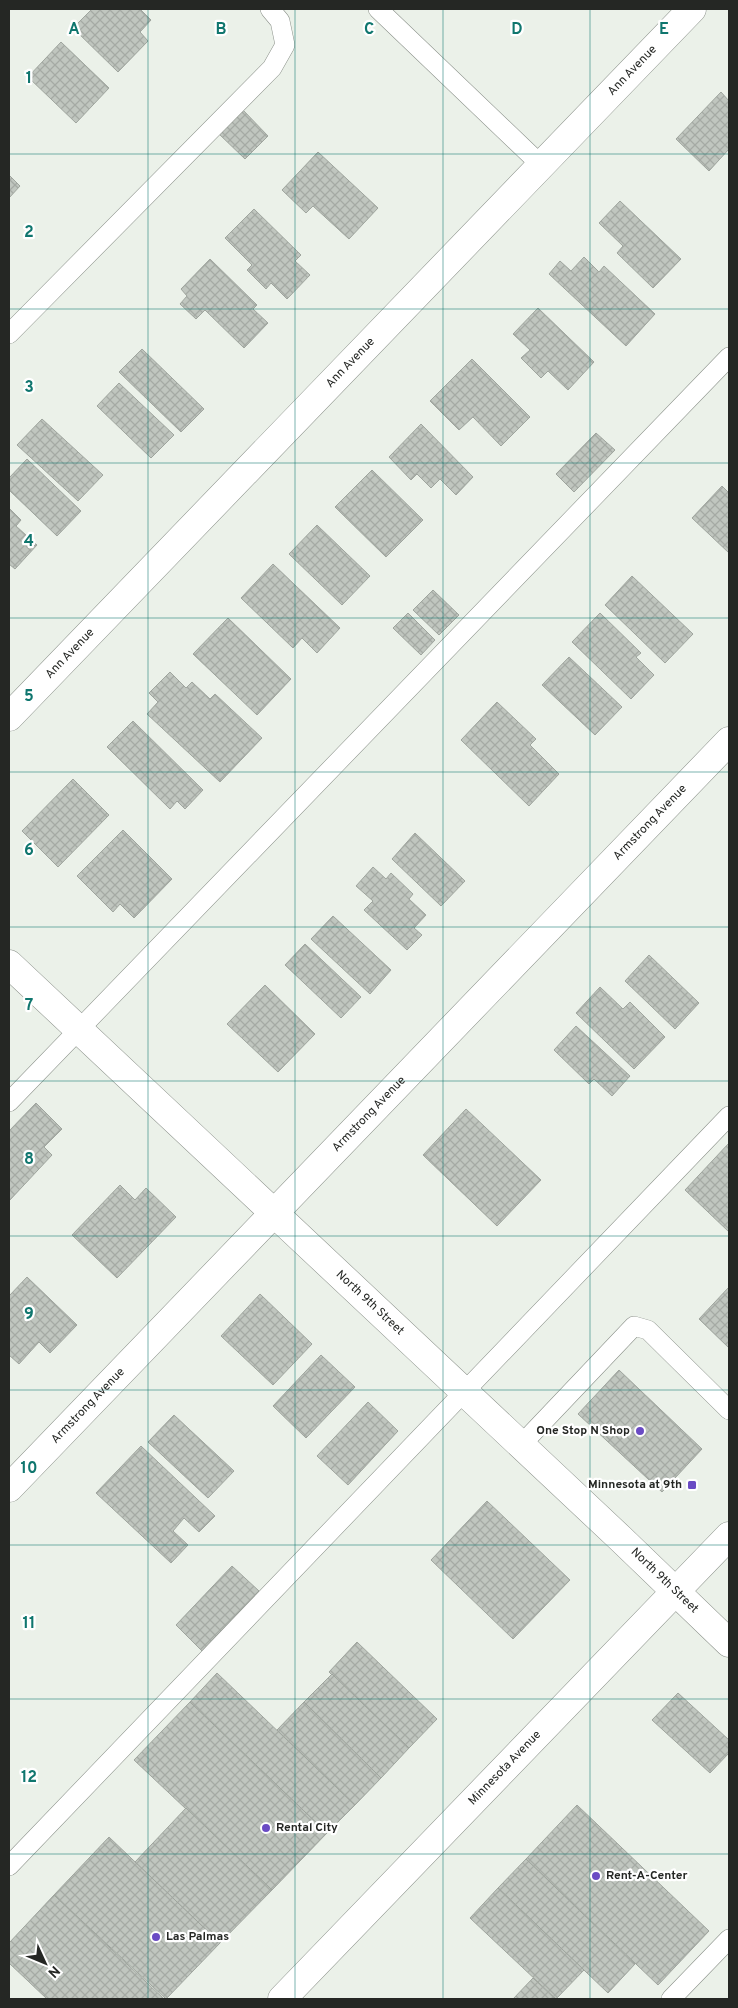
<svg xmlns="http://www.w3.org/2000/svg" width="738" height="2008" viewBox="0 0 738 2008" font-family="Overpass,sans-serif">
<style>
.building{fill:url(#building-cross-hatch);stroke:#9fa59e}
.lines{fill:none;stroke-linecap:round;stroke-linejoin:round}
.lane-casing{stroke:#8a9089;stroke-width:20}
.street-casing{stroke:#8a9089;stroke-width:29}
.secondary-casing{stroke:#8a9089;stroke-width:29}
.lane{stroke:#fff;stroke-width:19}
.street{stroke:#fff;stroke-width:28}
.secondary{stroke:#fff;stroke-width:28}
.grid{fill:none;stroke:#0f766e;stroke-width:1;stroke-opacity:0.55}
.poi-dot{fill:#6a4bc4;stroke:#fff;stroke-width:2}
.labels{text-anchor:middle;dominant-baseline:central;stroke-width:4.5;stroke-linejoin:round;paint-order:stroke}
.street-label{font-size:12px;fill:#252724;stroke:#fff}
.poi-label{font-size:12px;font-weight:bold;fill:#252724;stroke:#fff;text-anchor:start}
.grid-label{font-size:16px;text-anchor:middle;font-weight:bold;fill:#0f766e;stroke:#fff;stroke-width:4.5;stroke-linejoin:round;paint-order:stroke}
</style>
<defs>
<pattern id="building-cross-hatch" width="8" height="8" patternUnits="userSpaceOnUse" patternTransform="scale(1.25)"><rect width="8" height="8" fill="#c0c6bf"/><path d="M0 0l8 8M0 8l8-8" fill="none" stroke="#a5aaa4"/></pattern>
</defs>
<rect width="100%" height="100%" fill="#ebf1e9"/>
<g class="building">
<path d="M92 9H140L151 20 140 32 148 41 118 72 73 28Z"/>
<path d="M61 42 109 88 76 123 28 77Z"/>
<path d="M721 92 729 101V149L709 171 676 139Z"/>
<path d="M242 109 268 136 245 159 218 133Z"/>
<path d="M318 152 378 208 349 239 313 206 306 213 282 190Z"/>
<path d="M9 175 20 186 9 198Z"/>
<path d="M620 201 681 259 653 288 617 253 623 246 599 223Z"/>
<path d="M254 209 301 255 295 261 310 275 287 299 271 283 266 289 247 270 252 265 225 238Z"/>
<path d="M584 257 599 272 604 266 655 314 626 346 549 274 560 261 571 271Z"/>
<path d="M210 259 257 305 253 309 268 323 244 348 205 310 196 319 180 304 187 296 181 289Z"/>
<path d="M538 308 594 362 568 390 548 371 541 378 521 358 530 350 513 334Z"/>
<path d="M142 349 204 409 181 432 119 372Z"/>
<path d="M472 359 530 417 501 446 473 417 459 430 430 401Z"/>
<path d="M119 383 174 435 151 458 97 406Z"/>
<path d="M42 419 103 475 78 501 17 445Z"/>
<path d="M421 424 473 477 456 495 440 479 431 488 417 474 411 480 389 457Z"/>
<path d="M596 433 615 450 574 492 556 474Z"/>
<path d="M27 459 81 511 57 536 9 490V478Z"/>
<path d="M372 470 423 520 386 557 335 507Z"/>
<path d="M722 486 729 493V553L692 518Z"/>
<path d="M9 508 21 520 16 526 37 545 15 569 9 564Z"/>
<path d="M317 525 370 576 342 605 289 554Z"/>
<path d="M273 564 340 628 317 653 302 638 293 648 241 598Z"/>
<path d="M632 576 693 634 665 663 605 605Z"/>
<path d="M433 590 459 615 439 635 413 610Z"/>
<path d="M408 613 435 640 421 655 393 628Z"/>
<path d="M600 613 641 653 636 657 654 675 631 699 572 642Z"/>
<path d="M228 618 291 679 257 715 193 654Z"/>
<path d="M569 657 622 707 595 735 542 685Z"/>
<path d="M170 672 186 688 192 682 210 699 215 694 262 738 220 782 147 714 158 702 149 693Z"/>
<path d="M497 702 536 739 530 745 559 774 529 806 461 740Z"/>
<path d="M133 721 203 790 185 809 177 801 170 809 107 747Z"/>
<path d="M73 779 109 815 58 867 22 831Z"/>
<path d="M123 830 172 879 134 918 120 904 113 912 77 876Z"/>
<path d="M415 833 465 881 441 906 392 859Z"/>
<path d="M373 867 386 879 391 873 413 894 409 899 426 915 414 928 422 935 407 950 364 910 373 901 356 886Z"/>
<path d="M333 916 391 970 370 994 311 939Z"/>
<path d="M305 944 361 997 341 1018 285 965Z"/>
<path d="M649 955 699 1003 675 1029 625 981Z"/>
<path d="M265 985 315 1034 278 1072 227 1024Z"/>
<path d="M600 987 623 1009 630 1002 665 1037 634 1069 576 1013Z"/>
<path d="M576 1026 630 1076 612 1096 594 1079 589 1084 554 1050Z"/>
<path d="M36 1103 62 1129 44 1147 52 1155 9 1201V1131Z"/>
<path d="M466 1109 541 1180 497 1226 423 1155Z"/>
<path d="M729 1143V1232L685 1190Z"/>
<path d="M120 1185 135 1200 146 1188 176 1217 117 1278 72 1235Z"/>
<path d="M27 1277 77 1325 50 1353 39 1342 19 1364 9 1355V1296Z"/>
<path d="M729 1287V1348L699 1319Z"/>
<path d="M260 1294 312 1344 273 1385 221 1336Z"/>
<path d="M321 1355 355 1387 306 1438 273 1406Z"/>
<path d="M619 1370 702 1449 662 1492 578 1414Z"/>
<path d="M368 1402 398 1431 348 1485 317 1456Z"/>
<path d="M174 1415 234 1471 208 1498 148 1442Z"/>
<path d="M141 1446 215 1516 199 1532 184 1518 173 1531 188 1545 171 1563 96 1493Z"/>
<path d="M487 1501 570 1580 513 1639 431 1560Z"/>
<path d="M232 1566 259 1591 202 1651 176 1625Z"/>
<path d="M357 1642 437 1719 409 1748 329 1672Z"/>
<path d="M217 1673 355 1805 327 1833 190 1702Z"/>
<path d="M332 1674 409 1748 381 1778 304 1702Z"/>
<path d="M678 1693 729 1740V1753L710 1773 652 1720Z"/>
<path d="M190 1702 327 1833 272 1890 134 1760Z"/>
<path d="M304 1702 381 1778 355 1805 277 1730Z"/>
<path d="M577 1805 709 1931 658 1985 526 1859Z"/>
<path d="M186 1808 272 1890 220 1943 135 1862Z"/>
<path d="M109 1837 220 1943 166 1999 54 1895Z"/>
<path d="M526 1859 635 1964 608 1993 498 1888Z"/>
<path d="M498 1888 584 1970 556 1999 470 1918Z"/>
<path d="M54 1895 164 1999H47L9 1963V1943Z"/>
<path d="M533 1978 555 1999H513Z"/>
</g>
<g class="lines">
<g class="lane-casing">
<g id="lane">
<path d="M378 9 541 165"/>
<path d="M9 334 272 68 285 45 280 21 270 9"/>
<path d="M9 1102 729 357"/>
<path d="M521 1445 634 1326 648 1330 729 1410"/>
<path d="M9 1866 729 1116"/>
<path d="M671 1999 729 1939"/>
</g>
</g>
<g class="street-casing">
<g id="street">
<path id="s1" d="M9 717 692 9"/>
<path id="s2" d="M9 964 621 1539 729 1643"/>
<path id="s3" d="M9 1488 729 741"/>
</g>
</g>
<g class="secondary-casing">
<g id="secondary">
<path id="s4" d="M282 1999 729 1536"/>
</g>
</g>
<use href="#lane" class="lane"/>
<use href="#street" class="street"/>
<use href="#secondary" class="secondary"/>
</g>
<path class="grid" d="M148 9V1999M295 9V1999M443 9V1999M590 9V1999M9 154H729M9 309H729M9 463H729M9 618H729M9 772H729M9 927H729M9 1081H729M9 1236H729M9 1390H729M9 1545H729M9 1699H729M9 1854H729"/>
<g class="poi-dot">
<circle cx="640" cy="1431" r="5"/>
<rect x="687" y="1480" width="10" height="10" rx="2.5"/>
<circle cx="266" cy="1828" r="5"/>
<circle cx="596" cy="1876" r="5"/>
<circle cx="156" cy="1937" r="5"/>
</g>
<g class="labels">
<g class="street-label">
<text stroke="none"><textPath href="#s1" startOffset="898">Ann Avenue</textPath></text>
<text stroke="none"><textPath href="#s1" startOffset="492">Ann Avenue</textPath></text>
<text stroke="none"><textPath href="#s1" startOffset="88">Ann Avenue</textPath></text>
<text stroke="none"><textPath href="#s3" startOffset="924">Armstrong Avenue</textPath></text>
<text stroke="none"><textPath href="#s3" startOffset="519">Armstrong Avenue</textPath></text>
<text stroke="none"><textPath href="#s2" startOffset="495">North 9th Street</textPath></text>
<text stroke="none"><textPath href="#s3" startOffset="114">Armstrong Avenue</textPath></text>
<text stroke="none"><textPath href="#s2" startOffset="900">North 9th Street</textPath></text>
<text stroke="none"><textPath href="#s4" startOffset="321">Minnesota Avenue</textPath></text>
</g>
<g class="poi-label">
<text x="630" y="1431" text-anchor="end">One Stop N Shop</text>
<text x="682" y="1485" text-anchor="end">Minnesota at 9th</text>
<text x="276" y="1828">Rental City</text>
<text x="606" y="1876">Rent-A-Center</text>
<text x="166" y="1937">Las Palmas</text>
</g>
</g>
<g class="grid-label">
<text x="74" y="34">A</text>
<text x="221" y="34">B</text>
<text x="369" y="34">C</text>
<text x="517" y="34">D</text>
<text x="664" y="34">E</text>
<text x="29" y="83">1</text>
<text x="29" y="237">2</text>
<text x="29" y="392">3</text>
<text x="29" y="546">4</text>
<text x="29" y="701">5</text>
<text x="29" y="855">6</text>
<text x="29" y="1010">7</text>
<text x="29" y="1164">8</text>
<text x="29" y="1319">9</text>
<text x="29" y="1473">10</text>
<text x="29" y="1628">11</text>
<text x="29" y="1782">12</text>
</g>
<rect width="738" height="2008" fill="none" stroke="#252724" stroke-width="20"/>
<g transform="translate(45 1963) rotate(134)" stroke="#ffffff" stroke-width="4" paint-order="stroke">
<path d="M0-4L9 19L0 12L-9 19Z" fill="#252724"/>
<text y="-8" font-size="14" font-weight="bold" text-anchor="middle" fill="#252724">N</text>
</g>
</svg>
